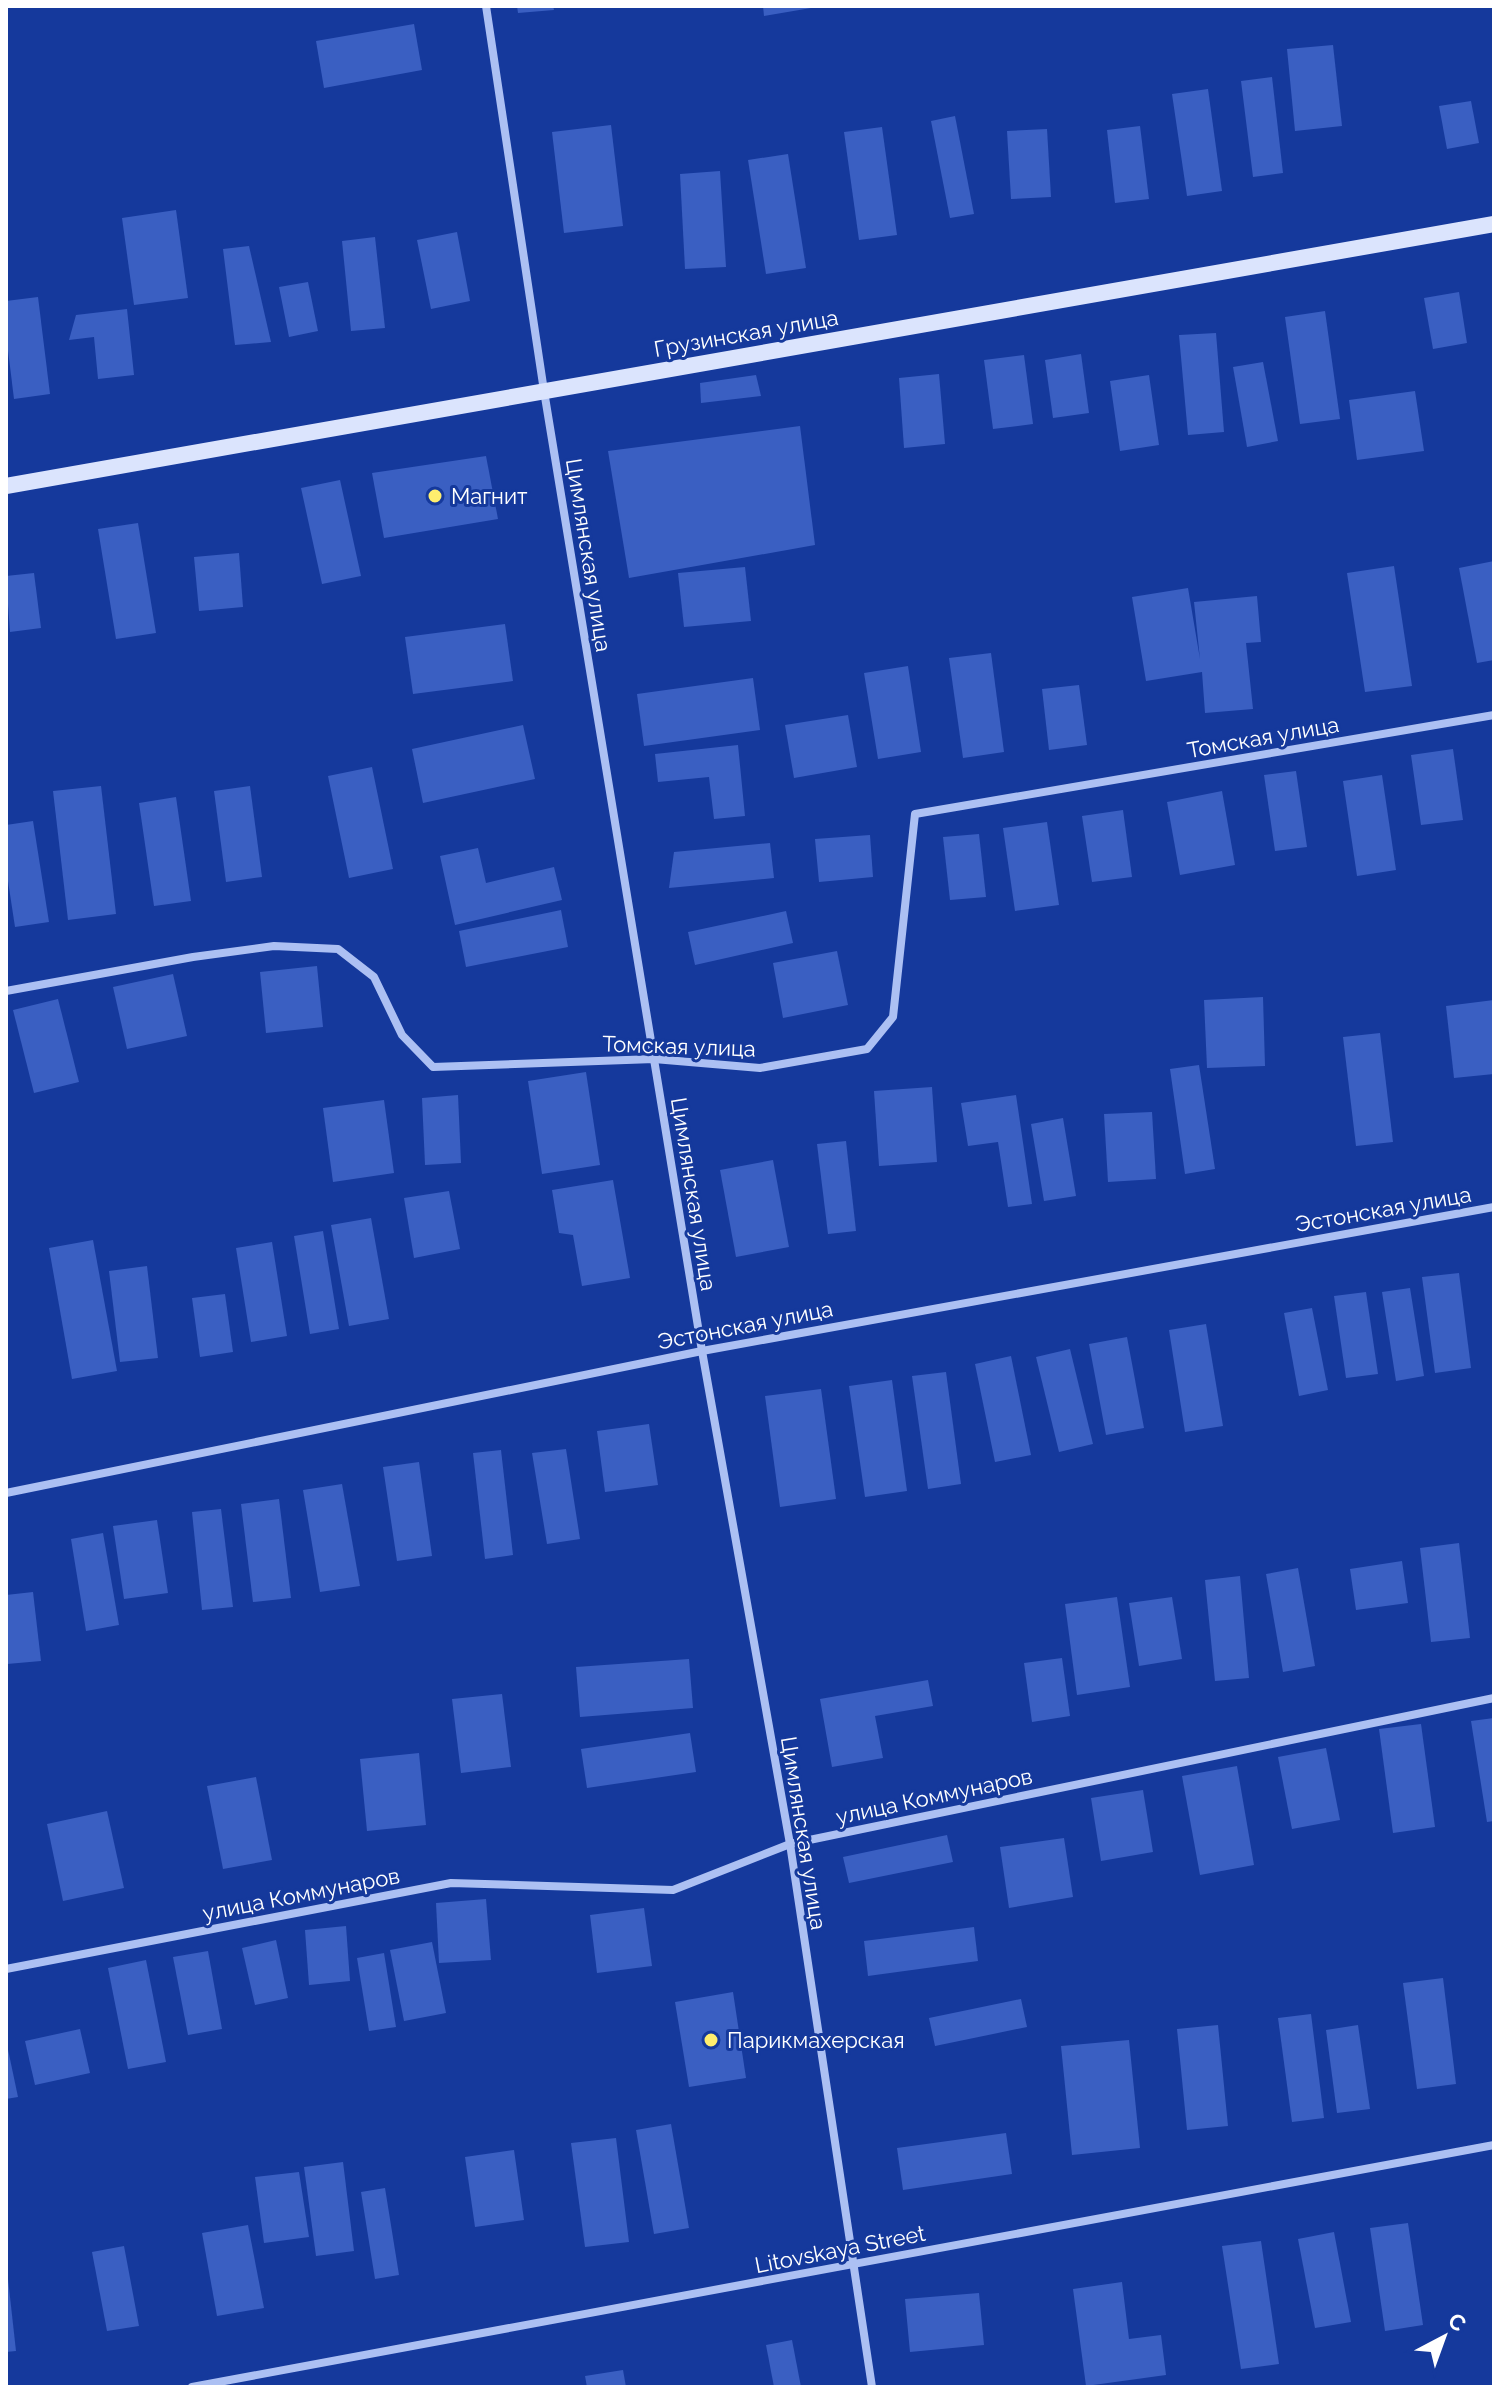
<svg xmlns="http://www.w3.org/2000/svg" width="1500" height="2393" viewBox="0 0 1500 2393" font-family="Raleway,sans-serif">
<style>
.building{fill:#3a5fc2}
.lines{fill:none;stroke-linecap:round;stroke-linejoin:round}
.minor{stroke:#acc0f3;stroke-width:8}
.secondary{stroke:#dbe4fd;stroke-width:16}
.poi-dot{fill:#ffee6e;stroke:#15399c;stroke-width:3}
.labels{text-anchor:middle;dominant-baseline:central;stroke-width:6;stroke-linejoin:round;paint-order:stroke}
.street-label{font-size:22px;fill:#fff;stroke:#15399c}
.poi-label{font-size:22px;fill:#fff;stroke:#15399c;text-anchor:start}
</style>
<rect width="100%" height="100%" fill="#15399c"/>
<g class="building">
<path d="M517 6H553L554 10 518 13Z"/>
<path d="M763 6H811V8L764 16Z"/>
<path d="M414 24 422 70 324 88 316 41Z"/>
<path d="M1333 45 1342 126 1295 131 1287 49Z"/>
<path d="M1272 77 1283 173 1253 177 1241 81Z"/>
<path d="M1208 89 1222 191 1187 196 1172 94Z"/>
<path d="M1471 101 1479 143 1447 149 1439 106Z"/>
<path d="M955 116 974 214 950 218 931 121Z"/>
<path d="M611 125 623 226 564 233 552 132Z"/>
<path d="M1140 126 1149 199 1115 203 1107 130Z"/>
<path d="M882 127 897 235 859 240 844 132Z"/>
<path d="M1047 129 1051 197 1011 199 1007 131Z"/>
<path d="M788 154 806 268 766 274 748 160Z"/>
<path d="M720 171 726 267 685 269 680 174Z"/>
<path d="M176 210 188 298 134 305 122 218Z"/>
<path d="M457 232 470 301 431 309 417 240Z"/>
<path d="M375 237 385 328 351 331 342 241Z"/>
<path d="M249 246 271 342 235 345 223 249Z"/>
<path d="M308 282 318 331 289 337 279 287Z"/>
<path d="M1459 292 1467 343 1433 349 1424 298Z"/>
<path d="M38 297 50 394 14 399 6 334V301Z"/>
<path d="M127 309 134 375 98 379 94 337 69 340 76 315Z"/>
<path d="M1325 311 1340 419 1300 424 1285 317Z"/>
<path d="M1216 333 1224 432 1188 435 1179 335Z"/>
<path d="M1081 354 1089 413 1053 418 1045 360Z"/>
<path d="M1024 355 1033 424 993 429 984 360Z"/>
<path d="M1263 362 1278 441 1247 447 1233 367Z"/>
<path d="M939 374 945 444 904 448 899 378Z"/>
<path d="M756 375 761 396 701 403 700 383Z"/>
<path d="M1149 375 1159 445 1120 451 1110 381Z"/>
<path d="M1415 391 1424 451 1357 460 1349 400Z"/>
<path d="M800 426 815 545 629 578 608 451Z"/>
<path d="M486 456 498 519 384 538 372 473Z"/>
<path d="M340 480 361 576 322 584 301 488Z"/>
<path d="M138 523 156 633 116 639 98 529Z"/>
<path d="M239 553 243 607 199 611 194 557Z"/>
<path d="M1494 561V660L1477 663 1459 568Z"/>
<path d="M1394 566 1412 686 1365 692 1347 573Z"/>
<path d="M745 567 751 621 684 627 678 573Z"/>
<path d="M34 573 41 628 10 632 6 576Z"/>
<path d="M1188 588 1200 659 1194 602 1257 596 1261 642 1246 643 1253 709 1205 713 1202 672 1146 681 1132 597Z"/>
<path d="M505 624 513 681 413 694 405 637Z"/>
<path d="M991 653 1004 752 963 758 949 658Z"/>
<path d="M908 666 921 752 878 759 864 673Z"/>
<path d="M753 678 760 730 644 746 637 694Z"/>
<path d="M1079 685 1087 745 1049 750 1042 689Z"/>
<path d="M848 715 857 767 794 778 785 725Z"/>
<path d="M523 725 535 779 423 803 412 749Z"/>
<path d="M738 745 745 816 714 819 709 777 658 782 655 754Z"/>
<path d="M1453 749 1463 820 1421 825 1411 755Z"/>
<path d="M372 767 393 869 349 878 328 776Z"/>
<path d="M1296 771 1307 847 1275 851 1264 775Z"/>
<path d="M1382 775 1396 870 1357 876 1343 781Z"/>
<path d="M101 786 116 914 68 920 53 791Z"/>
<path d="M250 786 262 877 226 882 214 791Z"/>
<path d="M1222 791 1235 865 1180 875 1167 802Z"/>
<path d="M176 797 191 901 154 906 139 803Z"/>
<path d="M1123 810 1132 877 1092 882 1082 816Z"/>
<path d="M33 821 49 922 15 927 6 868V825Z"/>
<path d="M1047 822 1059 905 1015 911 1003 828Z"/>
<path d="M979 834 986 897 950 900 943 837Z"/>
<path d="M870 835 873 877 819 882 815 839Z"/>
<path d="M770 843 774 878 669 888 674 852Z"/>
<path d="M478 848 486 883 554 867 562 900 455 925 440 856Z"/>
<path d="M561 910 568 947 466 967 459 931Z"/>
<path d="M786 911 793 943 695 965 688 932Z"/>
<path d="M837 951 848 1005 783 1018 773 963Z"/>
<path d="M317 966 323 1027 266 1033 260 972Z"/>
<path d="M173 974 187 1036 127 1049 113 987Z"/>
<path d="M1263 997 1265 1066 1207 1068 1204 1000Z"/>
<path d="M58 999 79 1082 34 1093 13 1010Z"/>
<path d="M1494 1000V1074L1454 1078 1446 1006Z"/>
<path d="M1380 1033 1393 1142 1356 1146 1343 1037Z"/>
<path d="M1199 1065 1215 1169 1185 1174 1170 1069Z"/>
<path d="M586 1072 600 1165 542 1174 528 1081Z"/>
<path d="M932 1087 937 1162 879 1166 874 1091Z"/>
<path d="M458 1095 461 1163 425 1165 422 1098Z"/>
<path d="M1016 1095 1032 1204 1008 1207 998 1142 968 1146 961 1103Z"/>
<path d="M384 1100 394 1173 333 1182 323 1108Z"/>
<path d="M1152 1112 1156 1179 1108 1182 1104 1114Z"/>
<path d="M1063 1118 1076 1196 1044 1201 1031 1124Z"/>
<path d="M846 1141 856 1231 828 1234 817 1144Z"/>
<path d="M773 1160 789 1247 736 1257 720 1170Z"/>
<path d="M613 1180 630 1278 582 1286 573 1235 559 1233 552 1190Z"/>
<path d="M449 1191 460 1249 414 1258 404 1198Z"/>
<path d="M371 1218 389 1319 349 1326 331 1225Z"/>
<path d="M323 1231 339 1329 310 1334 294 1236Z"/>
<path d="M93 1240 117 1371 72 1379 49 1248Z"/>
<path d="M272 1242 287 1336 251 1342 236 1248Z"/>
<path d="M147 1266 158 1358 120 1362 109 1271Z"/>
<path d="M1459 1273 1471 1368 1435 1373 1422 1277Z"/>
<path d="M1410 1288 1424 1376 1396 1381 1382 1292Z"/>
<path d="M1366 1292 1378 1374 1346 1378 1334 1296Z"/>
<path d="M225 1294 233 1352 200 1357 192 1298Z"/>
<path d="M1312 1308 1328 1390 1299 1396 1284 1313Z"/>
<path d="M1206 1324 1223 1426 1185 1432 1169 1330Z"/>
<path d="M1127 1337 1144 1428 1106 1435 1089 1344Z"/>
<path d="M1070 1349 1093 1444 1059 1452 1036 1357Z"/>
<path d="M1011 1356 1031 1455 995 1462 975 1364Z"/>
<path d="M946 1372 961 1484 928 1489 912 1376Z"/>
<path d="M892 1380 907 1491 865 1497 849 1386Z"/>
<path d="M821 1389 836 1499 780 1507 765 1396Z"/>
<path d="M649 1424 658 1485 605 1492 597 1431Z"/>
<path d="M566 1449 580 1539 547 1544 532 1453Z"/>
<path d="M501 1450 513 1555 485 1559 473 1453Z"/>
<path d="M419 1462 432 1556 397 1561 383 1467Z"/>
<path d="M342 1484 360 1586 320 1592 303 1490Z"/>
<path d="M279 1499 291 1598 253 1602 241 1504Z"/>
<path d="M221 1509 233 1607 202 1610 192 1512Z"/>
<path d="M157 1520 168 1593 124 1599 113 1526Z"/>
<path d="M103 1533 119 1625 86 1631 71 1539Z"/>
<path d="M1459 1543 1470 1638 1431 1642 1420 1548Z"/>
<path d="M1402 1561 1408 1603 1356 1610 1350 1569Z"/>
<path d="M1298 1568 1315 1666 1283 1672 1266 1574Z"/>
<path d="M1240 1576 1249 1678 1215 1681 1205 1580Z"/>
<path d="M33 1592 41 1661 7 1664 6 1595Z"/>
<path d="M1117 1597 1130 1687 1077 1695 1065 1604Z"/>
<path d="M1172 1597 1182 1659 1139 1666 1129 1603Z"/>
<path d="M1062 1658 1070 1716 1032 1722 1024 1663Z"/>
<path d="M689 1659 693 1708 580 1717 576 1667Z"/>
<path d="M928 1680 933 1706 875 1716 883 1758 832 1767 820 1699Z"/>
<path d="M502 1694 511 1767 461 1773 452 1699Z"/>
<path d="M1494 1718V1821L1487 1822 1471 1721Z"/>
<path d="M1421 1724 1435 1827 1393 1833 1379 1729Z"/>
<path d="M690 1733 696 1772 587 1788 581 1749Z"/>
<path d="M1326 1748 1340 1820 1292 1829 1278 1757Z"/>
<path d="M419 1753 426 1825 367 1831 360 1759Z"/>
<path d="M1237 1766 1254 1865 1200 1875 1182 1776Z"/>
<path d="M256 1777 272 1860 223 1869 207 1786Z"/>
<path d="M1143 1790 1153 1852 1101 1861 1091 1798Z"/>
<path d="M107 1811 124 1888 63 1901 47 1824Z"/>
<path d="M947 1835 953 1862 849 1883 843 1857Z"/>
<path d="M1064 1838 1073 1897 1009 1908 1000 1847Z"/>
<path d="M486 1899 491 1960 439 1963 436 1903Z"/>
<path d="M644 1908 652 1966 597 1973 590 1915Z"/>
<path d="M346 1926 350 1981 309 1985 305 1930Z"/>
<path d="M974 1927 978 1961 868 1976 864 1941Z"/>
<path d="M276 1940 288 1998 255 2005 242 1948Z"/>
<path d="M432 1942 446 2013 404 2021 390 1950Z"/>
<path d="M208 1951 222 2029 188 2035 173 1957Z"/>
<path d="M384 1953 396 2027 369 2031 357 1958Z"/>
<path d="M146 1960 166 2062 128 2069 108 1968Z"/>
<path d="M1443 1978 1456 2084 1417 2089 1403 1983Z"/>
<path d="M733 1992 746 2078 689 2087 675 2002Z"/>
<path d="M1021 1999 1027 2027 935 2046 929 2018Z"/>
<path d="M1311 2014 1324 2118 1292 2122 1278 2018Z"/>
<path d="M1218 2025 1228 2126 1187 2130 1177 2029Z"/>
<path d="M1358 2025 1370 2109 1337 2113 1326 2030Z"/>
<path d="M80 2029 90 2073 35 2085 25 2041Z"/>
<path d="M6 2040 18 2097 6 2099Z"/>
<path d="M1129 2040 1140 2148 1072 2155 1061 2046Z"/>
<path d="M671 2124 689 2228 654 2234 636 2130Z"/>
<path d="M1006 2133 1012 2174 903 2190 897 2148Z"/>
<path d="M616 2138 629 2242 585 2247 571 2143Z"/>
<path d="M514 2150 524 2220 475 2227 465 2157Z"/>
<path d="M343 2162 354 2251 316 2256 304 2167Z"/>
<path d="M299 2172 309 2237 264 2243 255 2177Z"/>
<path d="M385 2188 399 2275 375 2279 361 2192Z"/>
<path d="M1408 2223 1423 2325 1385 2331 1370 2228Z"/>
<path d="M248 2225 264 2308 217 2316 202 2233Z"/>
<path d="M1334 2232 1351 2322 1315 2328 1298 2239Z"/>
<path d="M1261 2241 1279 2364 1241 2369 1222 2246Z"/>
<path d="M124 2246 139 2326 107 2331 92 2252Z"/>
<path d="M6 2279H8L16 2351 6 2352Z"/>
<path d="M1122 2282 1129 2339 1161 2335 1166 2375 1086 2386 1073 2289Z"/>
<path d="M979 2293 984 2345 910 2352 905 2299Z"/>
<path d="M792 2340 801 2387H774L766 2345Z"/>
<path d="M623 2370 626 2387H587L585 2376Z"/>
</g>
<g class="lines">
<g class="minor">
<path d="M486 6 544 391 702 1351 790 1844 872 2387"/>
<path d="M6 991 193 957 274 946 338 949 374 977 402 1035 433 1067 654 1059 760 1068 867 1049 893 1017 915 814 1494 715"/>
<path d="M6 1493 702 1351 1494 1207"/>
<path d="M6 1969 451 1883 673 1890 790 1844 1494 1698"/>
<path d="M192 2387 1494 2145"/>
</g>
<path class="secondary" d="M6 486 1494 224"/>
</g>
<g class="poi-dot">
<circle cx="435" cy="496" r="8"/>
<circle cx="711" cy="2040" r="8"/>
</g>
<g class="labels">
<g class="street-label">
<text transform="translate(746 333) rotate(-10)">Грузинская улица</text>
<text transform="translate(589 555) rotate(81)">Цимлянская улица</text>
<text transform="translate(1263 737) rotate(-10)">Томская улица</text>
<text transform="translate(679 1046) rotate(2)">Томская улица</text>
<text transform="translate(694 1194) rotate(81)">Цимлянская улица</text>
<text transform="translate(1383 1209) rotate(-10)">Эстонская улица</text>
<text transform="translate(745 1325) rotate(-11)">Эстонская улица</text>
<text transform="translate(934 1796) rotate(-12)">улица Коммунаров</text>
<text transform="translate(804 1833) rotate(81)">Цимлянская улица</text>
<text transform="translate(301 1894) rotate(-11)">улица Коммунаров</text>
<text transform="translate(840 2249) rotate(-11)">Litovskaya Street</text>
</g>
<g class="poi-label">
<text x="451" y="496">Магнит</text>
<text x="727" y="2040">Парикмахерская</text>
</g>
</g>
<rect width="1500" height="2393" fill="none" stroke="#ffffff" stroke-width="16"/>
<g transform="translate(1444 2337) rotate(41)" stroke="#15399c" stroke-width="6" paint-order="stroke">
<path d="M0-6L14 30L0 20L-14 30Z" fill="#ffffff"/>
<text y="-12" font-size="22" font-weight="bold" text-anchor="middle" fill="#ffffff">С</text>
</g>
</svg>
